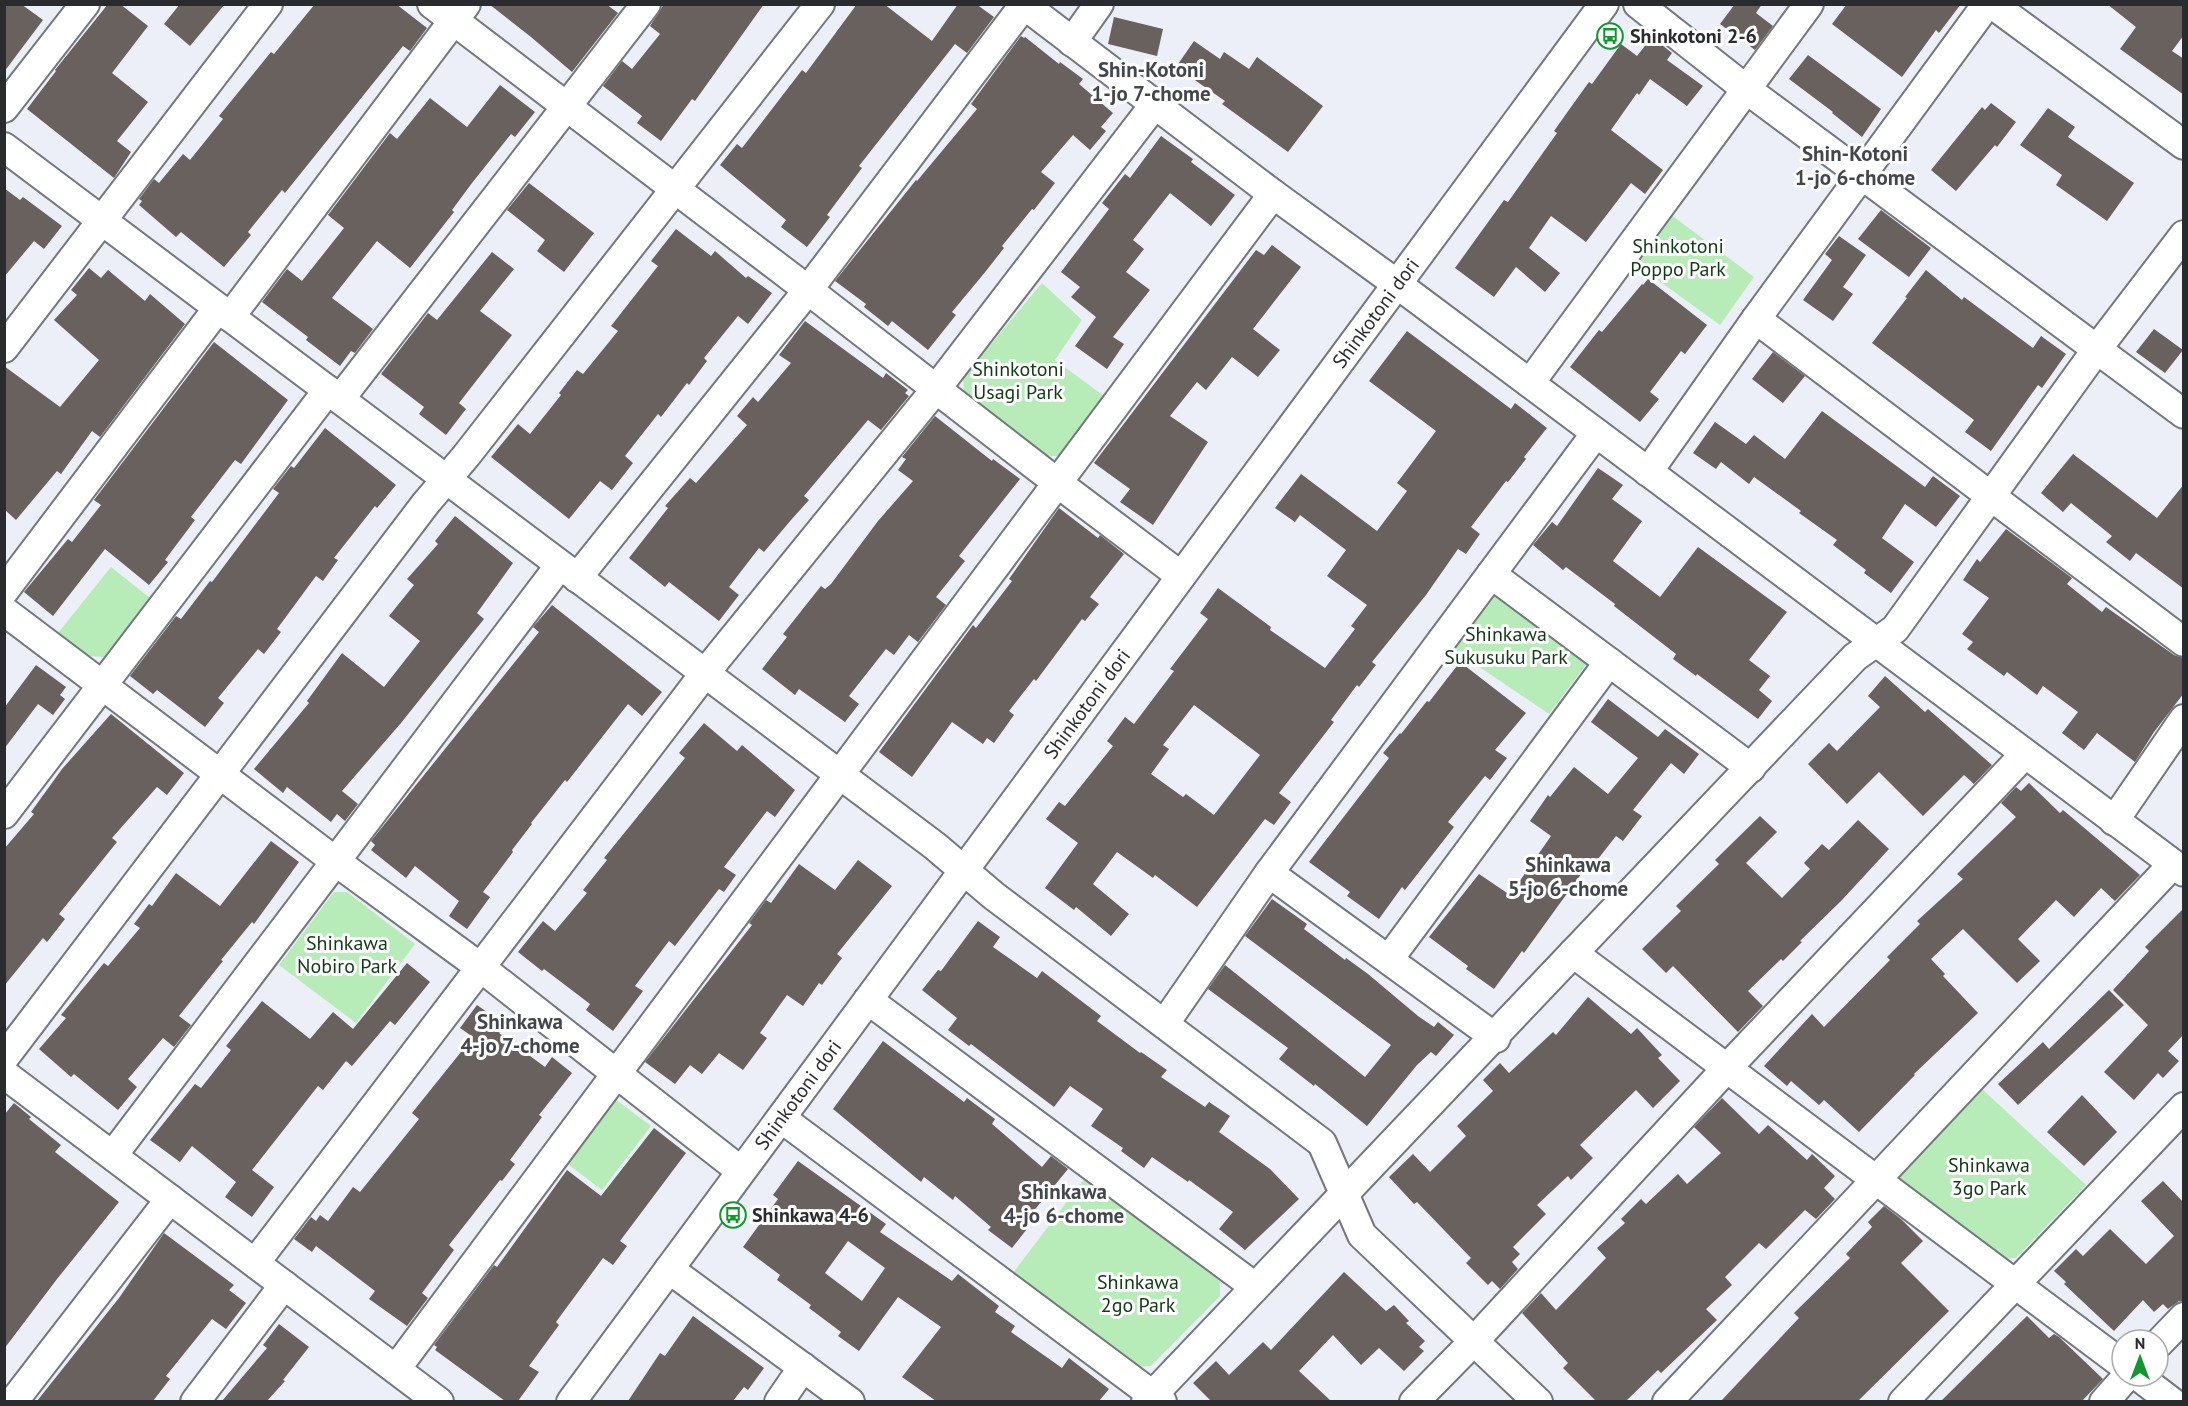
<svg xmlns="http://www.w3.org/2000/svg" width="2188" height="1406" viewBox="0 0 2188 1406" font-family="'PT Sans',sans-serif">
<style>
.green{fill:#b7ebb8}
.building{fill:#69615e;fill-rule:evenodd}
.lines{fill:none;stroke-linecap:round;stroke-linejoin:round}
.minor-casing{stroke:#74777e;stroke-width:32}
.minor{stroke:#fff;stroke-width:28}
.labels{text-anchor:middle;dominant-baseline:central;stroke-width:6;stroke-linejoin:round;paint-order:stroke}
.poi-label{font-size:20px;font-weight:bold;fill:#2a2b2e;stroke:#fff;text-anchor:start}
.park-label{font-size:20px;fill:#103914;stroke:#fff}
.street-label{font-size:20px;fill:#2a2b2e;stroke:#fff}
.neighbourhood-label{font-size:21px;font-weight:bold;fill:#44464d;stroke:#fff}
</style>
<rect width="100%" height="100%" fill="#eceff7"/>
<g class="green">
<path d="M1670 214 1754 277 1720 325 1633 262Z"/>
<path d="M1042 283 1082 320 1055 360 1104 396 1059 456H1046L964 392 963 378Z"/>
<path d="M111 567 150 598 104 657 88 656 58 633Z"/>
<path d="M1493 595 1588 662 1549 714 1453 649Z"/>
<path d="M334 892H347L415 944 356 1023 279 965Z"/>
<path d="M1982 1089 2086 1185 2016 1258 2001 1259 1900 1182 1901 1172Z"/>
<path d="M608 1094 651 1126 602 1190 561 1159Z"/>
<path d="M1084 1179 1220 1281V1296L1151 1366 1135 1367 1013 1273Z"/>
</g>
<g class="building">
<path d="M4 4H21L43 20 4 72Z"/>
<path d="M108 4H120L148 26 112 73 148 102 117 141 131 152 114 178 27 109 56 71 55 70Z"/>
<path d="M180 4H225L190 46 164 24Z"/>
<path d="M315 4H396L427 28 410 51 403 46 285 193 282 190 248 232 251 235 224 267 181 232 176 237 139 205 142 201 139 199 154 179 159 183 183 154 190 160 223 119 219 116 271 52 274 54Z"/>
<path d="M489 4H606L618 13 572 72 531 37Z"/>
<path d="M664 4H764L695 101 692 99 661 141 637 123 642 116 603 86 622 61 632 69 660 34 650 26Z"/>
<path d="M857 4H884L932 41 958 4H976L994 17 967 53 955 44 859 166 862 168 827 215 830 217 807 247 781 227 786 220 720 165 737 144 742 148 802 70 806 73Z"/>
<path d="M1735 4H1762L1756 13 1773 26 1755 50 1720 24Z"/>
<path d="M1847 4H1961L1939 33 1936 30 1902 77 1832 24Z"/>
<path d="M2107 4H2184V35L2172 51 2184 59V95L2120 49 2136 27Z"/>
<path d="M1114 17 1163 29 1157 56 1108 44Z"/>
<path d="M1021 36 1024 38 1025 37 1059 64 1060 62 1083 79 1079 84 1113 113 1101 127 1106 131 1090 150 1073 135 1041 172 1055 183 1034 210 1032 209 1002 246 1004 248 986 271 952 312 956 315 928 350 892 321 888 326 864 307 866 304 835 281 916 180 917 181 977 109 971 104Z"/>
<path d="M1652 37 1672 53 1667 60 1703 86 1687 106 1650 79 1639 95 1637 93 1611 130 1663 170 1645 194 1631 183 1586 242 1551 216 1529 248 1560 273 1545 292 1516 267 1494 297 1455 268 1504 200 1508 202 1557 133 1554 131 1571 107 1589 82 1592 84 1621 44 1637 56Z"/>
<path d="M1194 41 1220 59 1224 52 1249 69 1257 57 1323 106 1288 152 1222 104 1225 101 1176 67Z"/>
<path d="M1808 55 1881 109 1862 137 1832 113 1833 112 1789 79Z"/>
<path d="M500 85 535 112 515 137 511 134 472 183 452 210 454 212 410 268 377 241 332 298 373 329 355 353 351 351 340 366 306 340 308 337 262 302 287 269 302 281 344 228 328 215 390 133 397 139 430 98 467 127Z"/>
<path d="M1991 103 2016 122 1997 147 1995 145 1956 191 1931 170 1982 107 1985 110Z"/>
<path d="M2048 108 2075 127 2068 137 2134 183 2107 221 2056 185 2062 175 2020 145Z"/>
<path d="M1161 136 1193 159 1191 162 1235 195 1211 226 1170 193 1133 240 1144 249 1126 272 1150 290 1113 337 1124 344 1107 369 1075 346 1096 317 1071 297 1080 287 1061 272 1109 209 1102 203 1125 174 1130 178Z"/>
<path d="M529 183 594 233 564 272 537 251 545 240 507 210Z"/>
<path d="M4 188 20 200 23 197 62 226 44 249 34 241 4 277Z"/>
<path d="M1881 210 1931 248 1909 277 1858 239Z"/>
<path d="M676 229 711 256 715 251 746 278 748 276 772 293 748 324 738 316 704 358 707 361 689 385 687 383 661 417 658 414 625 456 633 463 612 490 600 481 569 519 491 457 518 424 530 434 561 395 559 393 577 370 583 374 618 331 611 326 658 266 651 261Z"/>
<path d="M1839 236 1866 255 1843 287 1853 294 1833 321 1803 300 1832 260 1825 254Z"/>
<path d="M1272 245 1301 267 1253 329 1280 350 1258 377 1232 357 1206 390 1197 382 1170 416 1208 442 1153 525 1120 502 1130 489 1094 463 1256 250 1264 255Z"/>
<path d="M492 252 514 269 480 311 512 335 459 403 466 409 446 435 419 414 424 407 381 374 428 313 437 320Z"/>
<path d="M89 268 101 278 108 270 145 301 150 294 185 324 100 437 92 431 61 474 57 471 16 520 5 510 4 366 60 407 99 360 54 320 77 295 71 290Z"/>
<path d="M1926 270 1962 300 1964 297 2033 348 2041 336 2066 354 2042 388 2038 385 1991 451 1965 432 1974 420 1872 343 1907 298 1905 297Z"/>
<path d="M1648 279 1707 325 1685 354 1681 351 1650 392 1659 399 1640 422 1570 367 1599 330 1602 332 1642 284 1643 285Z"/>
<path d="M805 321 883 378 886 373 908 390 905 393 909 396 881 430 868 420 804 496 809 500 791 520 764 552 759 548 729 587 739 595 719 621 669 582 665 587 629 558 668 508 665 506 690 478 696 483 747 425 737 416 753 397 758 402 791 363 779 355Z"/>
<path d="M2154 329 2183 350 2165 373 2136 352Z"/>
<path d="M1407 331 1511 409 1515 403 1547 428 1524 457 1526 459 1508 482 1506 481 1471 527 1480 534 1466 554 1458 549 1426 595 1372 662 1376 665 1359 687 1357 685 1331 720 1334 722 1279 793 1291 802 1274 825 1265 819 1197 907 1155 875 1153 878 1117 852 1093 884 1129 914 1111 936 1076 907 1074 910 1045 888 1078 843 1046 819 1059 802 1065 806 1113 746 1107 741 1125 717 1134 724 1174 671 1170 669 1208 619 1200 613 1218 588 1271 627 1270 630 1325 668 1355 629 1351 626 1367 605 1327 576 1346 550 1300 515 1295 522 1275 508 1301 474 1377 531 1407 491 1397 483 1436 431 1369 381ZM1194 705 1260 755 1214 815 1186 794 1183 797 1151 774 1169 749 1163 745Z"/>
<path d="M214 342 288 400 241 464 235 460 191 517 195 520 165 560 168 562 149 585 105 549 53 616 24 592 68 539 72 542 101 505 94 500Z"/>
<path d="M1773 352 1805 376 1783 403 1752 379Z"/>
<path d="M1822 411 1925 487 1933 476 1960 496 1936 527 1905 504 1882 538 1914 562 1891 593 1864 573 1866 570 1833 545 1837 540 1799 513 1801 511 1754 477 1749 484 1721 462 1716 469 1693 453 1715 422 1746 444 1754 435 1785 459Z"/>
<path d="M935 416 992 461 993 459 1020 479 959 556 965 561 936 597 946 605 918 642 909 635 894 655 886 649 849 696 859 704 845 722 799 689 795 695 762 669 787 637 783 634 821 586 825 589 831 584 878 521 913 481 898 470 906 459 902 457Z"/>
<path d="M325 428 396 485 377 508 375 506 334 558 338 560 323 581 316 576 277 629 281 632 264 654 258 649 218 698 224 703 205 727 157 690 153 694 130 676 176 616 181 619 210 581 212 582 279 493 273 489 291 466 294 468Z"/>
<path d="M2073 454 2157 518 2184 484V589L2136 553 2130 561 2106 542 2112 536 2071 503 2063 512 2041 493Z"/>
<path d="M1598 468 1623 485 1612 499 1642 521 1613 561 1660 597 1698 547 1787 612 1749 660 1770 676 1759 690 1772 701 1758 719 1697 674 1696 676 1673 659 1676 654 1614 606 1615 604 1566 567 1563 570 1533 545 1552 522 1557 526Z"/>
<path d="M1059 508 1098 538 1100 535 1124 554 1090 597 1099 604 1085 621 1082 619 1036 681 1034 679 1009 711 1014 715 994 743 987 738 983 744 952 722 912 777 879 752 973 625 976 628 1012 581 1009 579Z"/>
<path d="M455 516 513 563 477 613 484 619 401 723 342 791 358 804 345 821 337 814 331 822 287 787 283 793 254 769 309 703 307 701 342 653 384 687 420 641 389 616 414 585 407 579 438 544 435 541Z"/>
<path d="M2006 529 2072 578 2067 584 2102 612 2106 607 2174 655 2184 658V693L2154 732 2135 762 2097 733 2084 750 2062 733 2078 712 2043 686 2037 695 2007 672 2004 676 1967 649 1973 642 1962 634 1989 598 1963 580 1977 559 1980 562Z"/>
<path d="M552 605 662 692 642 716 628 704 567 782 565 780 531 823 532 824 512 850 513 852 483 892 490 897 467 929 449 916 459 901 415 866 406 878 371 850 375 845 371 841 539 632 533 627Z"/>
<path d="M1460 662 1526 713 1495 750 1507 758 1490 780 1485 776 1448 822 1454 827 1405 890 1402 887 1379 919 1347 896 1350 892 1309 862 1389 758 1383 753 1400 733 1401 734 1427 701 1429 702Z"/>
<path d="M36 665 66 687 60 695 65 699 53 715 38 704 4 749V708Z"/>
<path d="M1885 676 1925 712 1928 709 1992 765 1974 784 1964 775 1923 816 1879 772 1847 804 1808 764 1829 743 1837 751 1880 707 1868 696Z"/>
<path d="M1608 699 1658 737 1665 729 1699 754 1684 774 1671 763 1633 810 1642 816 1623 841 1616 836 1587 873 1584 870 1524 953 1522 951 1494 989 1466 969 1468 966 1429 937 1479 874 1510 895 1551 836 1530 821 1548 795 1550 797 1574 767 1608 794 1638 758 1591 722Z"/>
<path d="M111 714 184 773 167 795 157 787 112 838 117 842 59 914 65 919 47 942 43 938 4 986V849L34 814 31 812 62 769Z"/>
<path d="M704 723 737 751 742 745 795 790 775 817 767 811 724 867 736 875 724 892 719 889 675 946 669 941 635 986 643 991 613 1031 586 1010 590 1004 544 969 542 971 518 952 543 921 555 931 587 893 583 890 607 860 604 858 685 758 679 753Z"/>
<path d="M2029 783 2060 813 2063 810 2140 875 2115 901 2101 888 2074 917 2056 900 2018 939 2040 961 2017 983 1963 929 1931 959 1945 974 1943 976 1978 1013 1914 1074 1915 1075 1859 1132 1824 1100 1819 1105 1791 1081 1787 1086 1764 1066 1812 1014 1824 1027 1890 960 1887 957 1920 924 1917 921 1963 879 1957 874 2016 817 2001 803 2016 787 2021 791Z"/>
<path d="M1760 816 1777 832 1746 863 1782 898 1810 869 1804 863 1822 844 1829 850 1858 820 1889 849 1842 900 1800 941 1802 942 1783 961 1781 959 1748 991 1763 1006 1738 1032 1673 966 1666 973 1642 949 1681 911 1676 906 1719 864 1715 860Z"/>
<path d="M271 841 299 862 254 924 252 922 221 960 223 961 179 1016 191 1025 174 1047 163 1038 128 1079 137 1087 118 1110 74 1074 71 1077 39 1049 66 1018 61 1015 104 963 108 966 140 928 134 924 149 904 152 906 176 873 220 906Z"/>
<path d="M858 860 892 886 837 954 842 958 822 985 819 983 803 1006 787 995 760 1033 767 1038 743 1070 719 1053 702 1074 690 1065 675 1084 645 1062 752 925 749 923 766 900 771 903 799 864 835 890Z"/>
<path d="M1272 899 1307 924 1304 929 1345 960 1346 958 1368 974 1418 1016 1434 1027 1438 1022 1454 1035 1436 1056 1431 1052 1417 1065 1367 1126 1315 1084 1314 1086 1279 1059 1288 1048 1208 989 1225 965 1365 1077 1391 1045 1245 936Z"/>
<path d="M2184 908V1034L2168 1051 2179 1061 2163 1078 2158 1073 2134 1100 2104 1072 2148 1025 2113 990 2149 951 2145 947Z"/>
<path d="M978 921 1000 937 993 947 1037 978 1042 971 1101 1016 1097 1021 1140 1053 1141 1052 1167 1070 1161 1077 1205 1107 1209 1102 1230 1116 1219 1132 1270 1169 1299 1199 1245 1250 1219 1229 1233 1212 1189 1180 1188 1182 1152 1157 1144 1168 1121 1151 1123 1148 1091 1126 1103 1109 1070 1086 1054 1107 971 1044 969 1046 948 1030 957 1018 922 990 938 970 941 971Z"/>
<path d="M407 963 430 982 395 1025 390 1021 352 1066 346 1061 323 1090 318 1086 252 1170 274 1187 252 1217 225 1197 236 1182 192 1146 180 1162 150 1140 195 1084 201 1088 231 1050 226 1046 262 1001 310 1039 333 1012 353 1029Z"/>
<path d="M2109 990 2124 1005 2018 1105 1998 1084 2043 1042 2049 1049Z"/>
<path d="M1588 997 1631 1034 1637 1028 1662 1055 1658 1058 1680 1081 1653 1108 1636 1090 1580 1145 1593 1158 1571 1180 1568 1176 1537 1205 1546 1214 1513 1247 1520 1254 1512 1262 1518 1269 1500 1289 1492 1281 1488 1285 1466 1263 1471 1258 1417 1202 1414 1204 1389 1177 1413 1154 1430 1172 1466 1136 1457 1126 1493 1091 1483 1080 1500 1063 1509 1073 1553 1032 1556 1035Z"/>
<path d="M477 1005 505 1025 499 1033 545 1067 552 1057 572 1073 539 1115 542 1117 510 1160 515 1164 502 1181 500 1180 449 1245 454 1250 422 1293 428 1298 407 1326 369 1299 375 1291 316 1246 312 1252 294 1239 311 1217 316 1221 320 1215 328 1221 353 1187 360 1192 419 1119 412 1113 473 1037 460 1028Z"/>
<path d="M883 1041 964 1102 967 1098 995 1119 992 1124 1042 1167 1051 1156 1068 1169 1032 1213 1037 1216 1012 1248 988 1230 991 1227 955 1196 953 1200 924 1177 921 1182 833 1109Z"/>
<path d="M2082 1095 2117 1132 2084 1166 2047 1132Z"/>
<path d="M1722 1098 1759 1134 1768 1125 1807 1160 1812 1154 1835 1176 1824 1188 1835 1199 1816 1219 1805 1210 1766 1249 1759 1243 1725 1277 1732 1285 1706 1309 1717 1320 1661 1373 1658 1370 1626 1401H1596L1563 1368 1568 1363 1522 1313 1541 1293 1556 1310 1606 1258 1597 1248 1625 1223 1621 1219 1641 1199 1646 1204 1678 1174 1687 1184 1721 1153 1694 1127Z"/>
<path d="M14 1103 31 1117 29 1119 61 1145 55 1152 119 1202 57 1279 4 1349V1115Z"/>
<path d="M654 1128 686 1153 620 1241 627 1246 613 1265 603 1258 556 1322 559 1325 529 1366 539 1372 518 1401H505L435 1350 437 1347 434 1345 494 1265 497 1267 567 1170 601 1196Z"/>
<path d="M798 1161 886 1224 880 1232 952 1281 958 1274 999 1306 995 1312 1015 1326 1011 1332 1062 1368 1069 1358 1109 1389 1099 1401H936L902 1377 941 1327 898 1297 859 1351 838 1336 841 1332 809 1308 811 1305 777 1280 780 1275 743 1247 778 1199 773 1195ZM848 1241 885 1268 862 1301 825 1273Z"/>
<path d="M2163 1181 2184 1203V1301H2179L2168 1309 2163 1304 2154 1312 2143 1300 2114 1331 2064 1284 2066 1282 2054 1271 2076 1249 2083 1256 2110 1229 2146 1264 2174 1236 2141 1201Z"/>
<path d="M1884 1206 1901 1219 1923 1241 1901 1263 1949 1311 1858 1401H1721L1799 1318 1794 1313 1850 1258 1846 1254 1872 1227 1868 1222Z"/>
<path d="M164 1233 234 1285 229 1290 246 1303 226 1329 212 1319 166 1376 170 1379 153 1401H37L119 1298Z"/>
<path d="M1344 1272 1386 1311 1394 1305 1409 1321 1406 1323 1425 1341 1419 1347 1424 1351 1404 1371 1379 1348 1361 1365 1333 1335 1299 1371 1331 1401H1211L1193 1383 1216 1361 1229 1375 1263 1342 1271 1350Z"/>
<path d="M693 1316 764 1368 748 1390 744 1387 733 1401H628L660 1353 665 1356Z"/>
<path d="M2027 1316 2049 1338 2054 1334 2059 1337 2103 1379 2082 1401H1941Z"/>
<path d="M279 1324 309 1347 283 1380 285 1381 267 1401H222L267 1348 263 1345Z"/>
</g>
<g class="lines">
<g class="minor-casing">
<g id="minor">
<path d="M432 4 808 290 1059 484 1181 576"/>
<path d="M1023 4 1273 194 1397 284 2184 872"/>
<path d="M1638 4 1746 89 2184 414"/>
<path d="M1992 4 2184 145"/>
<path d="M1072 42 1099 4"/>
<path d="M4 108 85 4"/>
<path d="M4 147 935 846 994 896 1322 1143 1362 1235 1538 1402"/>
<path d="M230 317 466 4"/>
<path d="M1756 319 2184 642"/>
<path d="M4 348 268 4"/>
<path d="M1530 383 1809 4"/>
<path d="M340 399 646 4"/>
<path d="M1648 472 1756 319 1987 4"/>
<path d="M1491 574 1751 768"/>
<path d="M577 578 808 290 1024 5"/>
<path d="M4 591 218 308"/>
<path d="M4 611 335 861 480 967 741 1171"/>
<path d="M4 814 328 390"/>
<path d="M2114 821 2184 719"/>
<path d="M1269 873 1496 1038"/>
<path d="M1573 953 2122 1364"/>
<path d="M1389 959 1609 662"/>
<path d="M868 1000 1255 1287"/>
<path d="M1165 1023 1269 873 1596 433"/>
<path d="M4 1058 426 503 466 456 820 4"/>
<path d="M4 1074 439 1402"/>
<path d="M781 1118 1162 1402"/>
<path d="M113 1155 560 565"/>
<path d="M255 1263 705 673 936 389 1155 104"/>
<path d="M669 1269 850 1402"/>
<path d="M2158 1344 2184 1317"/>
<path d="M396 1369C687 976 982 587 1273 194"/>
<path d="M2138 1376 2172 1402"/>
<path d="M13 1402 170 1199"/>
<path d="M195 1402 284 1285"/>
<path id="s1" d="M571 1402 1604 4"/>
<path d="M779 1402 803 1367"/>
<path d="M1146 1402C1383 1154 1620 906 1855 657L1895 629 2097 349 2184 235"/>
<path d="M1414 1402 1474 1341 1727 1068 2025 754"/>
<path d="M1667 1402 2173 864"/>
<path d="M1903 1402 2184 1107"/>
<path d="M2104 1402 2127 1376"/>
</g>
</g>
<use href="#minor" class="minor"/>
</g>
<defs>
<g id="bus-ring" transform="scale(1.35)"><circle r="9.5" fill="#fff" stroke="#10972d" stroke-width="1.5"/><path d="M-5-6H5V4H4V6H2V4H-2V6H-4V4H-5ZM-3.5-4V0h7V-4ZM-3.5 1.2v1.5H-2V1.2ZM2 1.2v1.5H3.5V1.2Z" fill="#10972d"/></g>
</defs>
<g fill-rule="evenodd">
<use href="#bus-ring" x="1610" y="36"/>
<use href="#bus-ring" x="733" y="1215"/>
</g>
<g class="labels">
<g class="poi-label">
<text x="1630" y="36">Shinkotoni 2-6</text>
<text x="752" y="1215">Shinkawa 4-6</text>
</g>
<g class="park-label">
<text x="1678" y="246">Shinkotoni<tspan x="1678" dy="23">Poppo Park</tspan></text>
<text x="1018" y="369">Shinkotoni<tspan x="1018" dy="23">Usagi Park</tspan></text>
<text x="1506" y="634">Shinkawa<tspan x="1506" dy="23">Sukusuku Park</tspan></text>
<text x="347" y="943">Shinkawa<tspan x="347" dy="23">Nobiro Park</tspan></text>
<text x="1989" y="1165">Shinkawa<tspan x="1989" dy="23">3go Park</tspan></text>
<text x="1138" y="1282">Shinkawa<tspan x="1138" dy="23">2go Park</tspan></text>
</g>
<g class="street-label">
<text stroke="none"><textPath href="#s1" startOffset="1354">Shinkotoni dori</textPath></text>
<text stroke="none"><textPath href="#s1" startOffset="868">Shinkotoni dori</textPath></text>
<text stroke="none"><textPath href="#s1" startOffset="382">Shinkotoni dori</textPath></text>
</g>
<g class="neighbourhood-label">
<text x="1151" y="69">Shin-Kotoni<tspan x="1151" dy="24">1-jo 7-chome</tspan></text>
<text x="1855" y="153">Shin-Kotoni<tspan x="1855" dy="24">1-jo 6-chome</tspan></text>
<text x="1568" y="864">Shinkawa<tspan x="1568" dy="24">5-jo 6-chome</tspan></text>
<text x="520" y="1021">Shinkawa<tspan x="520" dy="24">4-jo 7-chome</tspan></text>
<text x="1064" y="1191">Shinkawa<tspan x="1064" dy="24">4-jo 6-chome</tspan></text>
</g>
</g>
<rect width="2188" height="1406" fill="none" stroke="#2a2b2e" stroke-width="12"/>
<g transform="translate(2140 1358)"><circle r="28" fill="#ffffff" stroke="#aaaaab" stroke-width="1.5"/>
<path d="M0-4.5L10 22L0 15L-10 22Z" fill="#10972d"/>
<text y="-9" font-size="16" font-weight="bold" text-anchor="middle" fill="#2a2b2e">N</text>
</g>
</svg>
